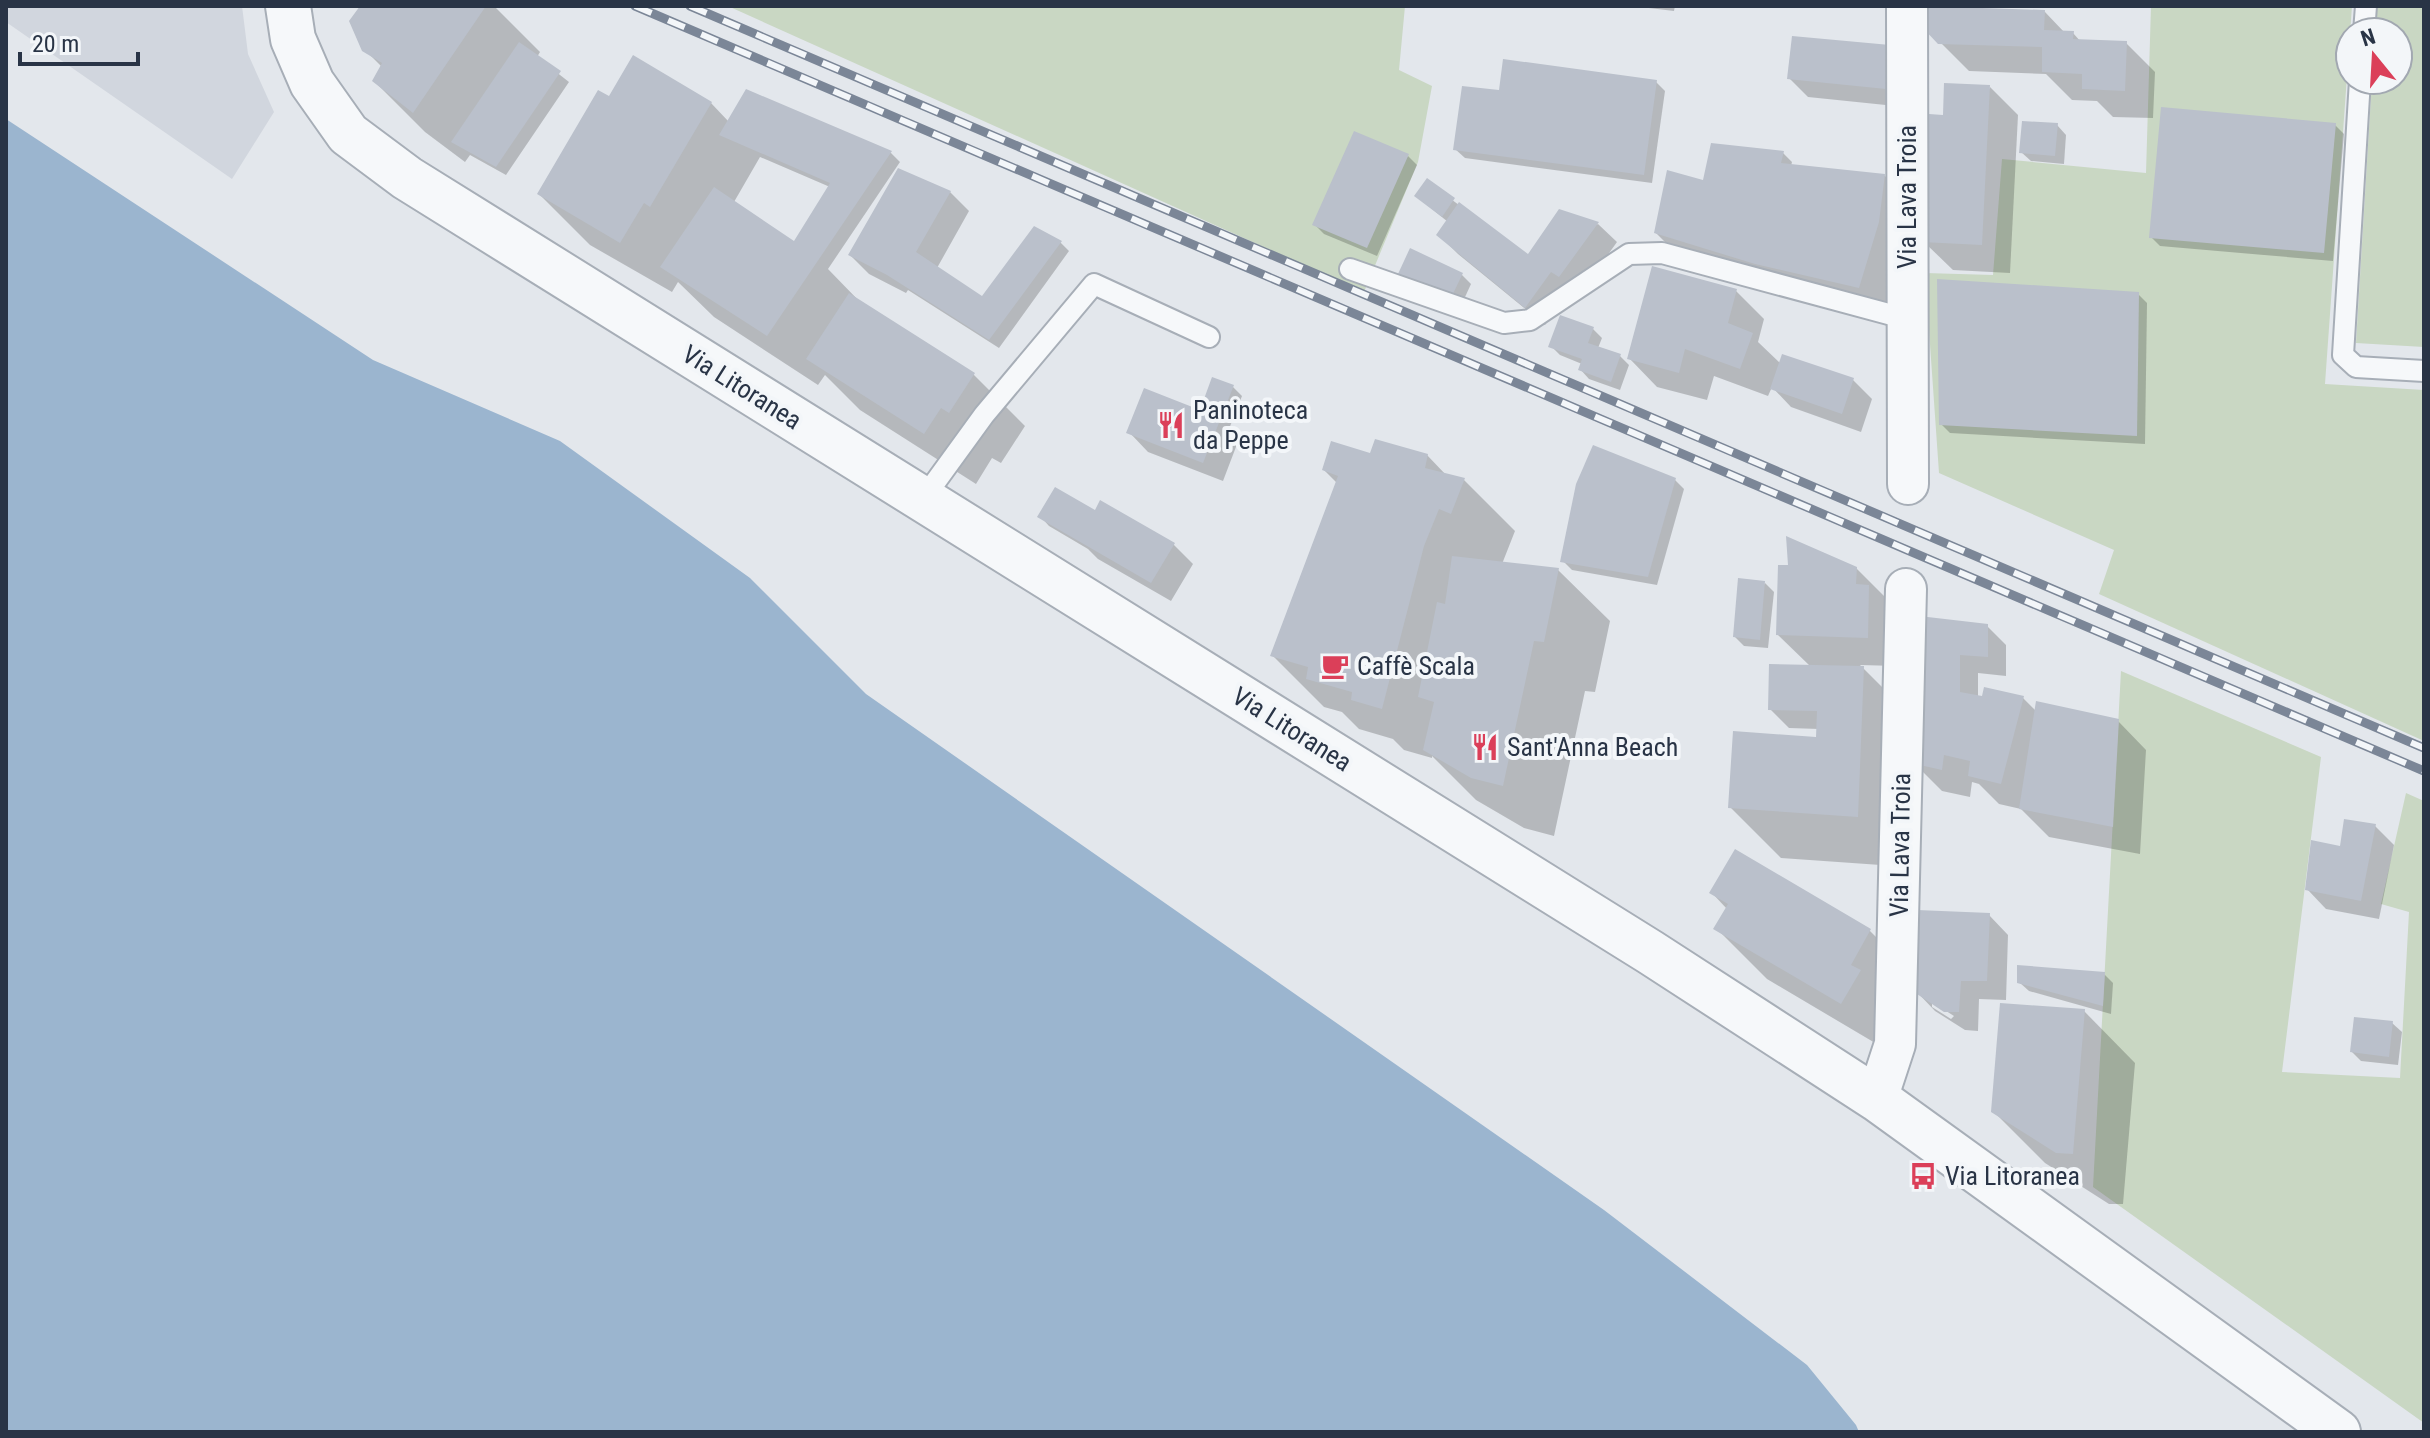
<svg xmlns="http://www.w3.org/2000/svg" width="2430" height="1438" viewBox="0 0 2430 1438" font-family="'Roboto Condensed',sans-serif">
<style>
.built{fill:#d1d6de}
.green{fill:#c9d7c3}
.water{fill:#9bb5cf}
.shadow{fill:#0003;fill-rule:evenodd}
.building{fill:#bac0cb}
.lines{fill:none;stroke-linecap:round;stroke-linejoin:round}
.service-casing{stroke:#a7aeb7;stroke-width:24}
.minor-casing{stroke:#a7aeb7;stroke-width:44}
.tertiary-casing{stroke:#a7aeb7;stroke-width:48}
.service{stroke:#f6f8fa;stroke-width:20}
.minor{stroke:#f6f8fa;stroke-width:40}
.tertiary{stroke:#f6f8fa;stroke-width:44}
.rail-casing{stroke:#7b8697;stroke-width:9}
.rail{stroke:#f3f6f9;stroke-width:6;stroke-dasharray:18;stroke-linecap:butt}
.labels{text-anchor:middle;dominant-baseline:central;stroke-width:8;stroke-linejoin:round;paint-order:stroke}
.street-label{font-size:26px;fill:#293446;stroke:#f3f6f9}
.poi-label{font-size:26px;fill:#293446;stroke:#f3f6f9;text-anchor:start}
</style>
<rect width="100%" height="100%" fill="#e3e7ec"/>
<path class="built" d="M6 6H242L248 54 274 112 232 179 6 22Z"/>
<g class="green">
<path d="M1405 6 1399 70 1432 86 1418 162 1364 292 730 7Z"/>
<path d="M2151 6H2352L2325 384 2424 390V741L2099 594 2114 550 1939 473 1925 273 1993 275 2002 159 2146 173Z"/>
<path d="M2376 6H2424V347L2356 343 2372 80H2398V32H2375Z"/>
<path d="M2121 671 2321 757 2282 1072 2400 1078 2409 912 2381 904 2406 793 2424 801V1423L2093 1187Z"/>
</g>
<path class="water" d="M6 119 373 360 560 441 750 578 866 694 1604 1210 1807 1365 1856 1425 1859 1432H6Z"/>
<g class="shadow">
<path d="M362 6H494L540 52 537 57 569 82 506 175 470 155 465 162 425 132 374 81 382 67 364 49Z"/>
<path d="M1632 6H1675L1674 11Z"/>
<path d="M2045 12 2065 33H2073L2081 42 2126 43 2155 72 2153 118 2113 117 2097 101 2072 100 2046 74 1969 71 1924 26Z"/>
<path d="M1890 47 1905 107 1808 97 1789 78Z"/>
<path d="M1656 82 1665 91 1652 183 1465 158 1455 149 1500 93Z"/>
<path d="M1990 87 2018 115 2010 273 1953 270 1924 242Z"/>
<path d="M610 99 711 103 729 122 891 153 900 162 828 269 861 303 974 375 1025 426 1001 463 992 458 976 484 860 410 825 375 818 385 714 317 678 282 672 292 590 245 539 194ZM760 157 830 187 802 249 734 202Z"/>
<path d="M2057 125 2066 135 2064 164 2031 161 2021 152Z"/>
<path d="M2335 125 2344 134 2333 261 2160 246 2151 237Z"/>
<path d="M1783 153 1792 162 1791 166 1884 175 1912 204 1887 315 1767 272 1665 242 1656 233 1704 182Z"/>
<path d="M1408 156 1417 165 1377 256 1324 234 1315 225Z"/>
<path d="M1427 181 1528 257 1598 224 1617 242 1579 295 1571 289 1545 325 1458 254 1439 235 1448 222 1416 196Z"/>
<path d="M950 192 969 211 937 268 982 299 1060 242 1069 251 999 348 908 290 906 293 869 274 850 255Z"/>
<path d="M1400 274 1462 275 1471 284 1460 308 1409 283Z"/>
<path d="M1736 291 1764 319 1758 342 1781 364 1853 380 1872 399 1861 432 1791 407 1772 387 1768 396 1714 376 1707 400 1657 387 1629 358Z"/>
<path d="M2138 294 2147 303 2145 444 1950 433 1941 424Z"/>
<path d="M1593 329 1602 338 1598 348 1620 356 1629 365 1620 390 1589 379 1580 369 1582 364 1560 355 1551 346Z"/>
<path d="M1233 387 1242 396 1229 429 1239 439 1223 481 1148 452 1129 432 1201 412Z"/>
<path d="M1371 455H1427L1447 476 1464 480 1515 531 1502 564 1558 570 1610 621 1595 692 1585 691 1554 836 1524 828 1476 800 1432 756V758L1404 750 1393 739 1359 729 1342 712 1324 707 1273 656 1337 483 1324 470Z"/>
<path d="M1675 480 1684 489 1657 585 1572 570 1563 561Z"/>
<path d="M1095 513 1174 545 1193 564 1171 601 1098 559 1088 549 1049 526 1040 516Z"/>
<path d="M1856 568 1885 597 1884 603 1897 615 1896 666 1860 665 1882 687 1881 759 1913 791 1909 867 1781 858 1730 807 1818 737 1819 729 1789 728 1770 709 1811 667 1778 635Z"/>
<path d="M1765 583 1774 592 1768 648 1744 646 1735 637Z"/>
<path d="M1987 626 2006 645V676L1978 673V698H2023L2036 711 2118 721 2146 750 2140 854 2049 837 2021 809 1999 804 1979 784 1972 782 1970 797 1942 791 1913 762 1920 686Z"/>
<path d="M2375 826 2394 845 2379 919 2326 909 2307 889 2341 849Z"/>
<path d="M1736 852 1870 931 1916 977 1989 915 2008 935 2006 1000 1979 999 1978 1031 1965 1030 1935 1011 1916 991 1892 1053 1767 979 1716 928 1727 909 1712 893ZM1932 1002 1954 1016 1951 1019 1932 1007Z"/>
<path d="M2104 974 2113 983 2111 1014 2029 991 2019 982Z"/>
<path d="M2084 1011 2135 1063 2123 1204H2109L2045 1163 1993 1111Z"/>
<path d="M2392 1023 2402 1032 2398 1065 2361 1061 2352 1052Z"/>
</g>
<g class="building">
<path d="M360 6H486L413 113 372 81 382 63 362 51 349 21Z"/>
<path d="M1923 6 2045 10 2044 30 2074 31 2073 39 2127 41 2125 91 2082 89V74L2042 72V47L1938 44 1922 27Z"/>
<path d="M1792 36 1890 45 1886 89 1787 79Z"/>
<path d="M519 42 561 71 496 167 451 142Z"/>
<path d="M633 55 712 102 650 207 644 203 620 243 537 194 598 90 609 96Z"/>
<path d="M1503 59 1657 80 1644 175 1453 150 1462 86 1499 90Z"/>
<path d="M1944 83 1990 85 1982 245 1922 242 1929 114 1943 115Z"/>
<path d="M746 89 892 151 767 336 660 267 714 187 794 241 830 183 719 135Z"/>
<path d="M2161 107 2336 123 2324 253 2149 238Z"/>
<path d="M2022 121 2058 123 2055 156 2019 153Z"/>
<path d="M1354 131 1409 154 1367 248 1312 225Z"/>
<path d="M1711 143 1784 151 1781 163 1885 174 1879 222 1859 288 1755 264 1654 233 1667 170 1703 180Z"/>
<path d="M898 168 951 191 916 252 982 296 1034 226 1062 241 989 340 887 275 848 255Z"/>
<path d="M1427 178 1455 198 1442 217 1414 196Z"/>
<path d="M1459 202 1528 254 1559 209 1599 222 1559 277 1551 272 1525 308 1436 235Z"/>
<path d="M1410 248 1463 273 1450 300 1398 274Z"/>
<path d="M1652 266 1737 289 1728 323 1753 333 1740 369 1685 349 1679 373 1627 359Z"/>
<path d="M1937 279 2139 292 2137 436 1939 425Z"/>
<path d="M849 293 975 373 949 413 941 408 924 434 806 359Z"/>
<path d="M1560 315 1594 327 1588 343 1621 354 1611 382 1578 370 1582 359 1548 347Z"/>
<path d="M1782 354 1854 378 1842 414 1770 389Z"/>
<path d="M1212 377 1234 385 1203 463 1126 433 1144 388 1200 410Z"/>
<path d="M1375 439 1428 454 1425 468 1465 478 1451 514 1439 509 1424 546 1382 709 1351 700 1352 692 1306 679 1308 667 1270 656 1338 476 1322 470 1331 441 1370 453Z"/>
<path d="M1593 445 1676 478 1648 577 1560 562 1576 484Z"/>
<path d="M1055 487 1095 510 1100 500 1175 543 1151 583 1037 517Z"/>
<path d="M1786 536 1857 567 1856 584 1869 585 1868 638 1776 635 1778 565H1788Z"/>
<path d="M1452 556 1559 568 1544 642 1534 641 1503 786 1471 778 1423 750 1434 702 1418 697 1437 602 1445 604Z"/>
<path d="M1738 578 1765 581 1760 640 1733 637Z"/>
<path d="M1919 616 1988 624V657L1960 655V692L1982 696 1984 687 2024 696 2001 784 1968 776 1970 761 1944 755 1942 770 1911 763Z"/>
<path d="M1769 664 1864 666 1858 817 1728 808 1733 731 1816 737 1817 711 1768 710Z"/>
<path d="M2036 701 2119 719 2113 827 2019 809Z"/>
<path d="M2344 819 2376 824 2361 901 2305 890 2311 840 2340 846Z"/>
<path d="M1735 849 1871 929 1851 965 1861 970 1841 1004 1713 929 1728 904 1709 893Z"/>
<path d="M1917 910 1990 913 1987 981H1961L1959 1012H1944L1914 992Z"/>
<path d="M2017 965 2105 972 2103 1006 2017 983Z"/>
<path d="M2000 1003 2085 1009 2073 1154 2056 1153 1991 1112Z"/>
<path d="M2354 1017 2393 1021 2389 1057 2350 1052Z"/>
</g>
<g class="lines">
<g class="service-casing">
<g id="service">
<path d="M2364 32 2366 6"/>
<path d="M2360 80 2343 355 2356 367 2424 371"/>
<path d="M1350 269 1504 323 1530 320 1629 254 1662 253 1907 319"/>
<path d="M923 499 984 415 1094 284 1209 337"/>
</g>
</g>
<g class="minor-casing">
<g id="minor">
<path d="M1907 6 1908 484"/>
<path d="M1877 1099 1895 1044 1906 589"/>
</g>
</g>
<g class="tertiary-casing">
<path id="tertiary" d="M288 6 293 39 312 83 348 134 407 178 1650 952 1877 1099 2338 1432"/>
</g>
<use href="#service" class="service"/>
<use href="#minor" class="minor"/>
<use href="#tertiary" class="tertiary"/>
<g class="rail-casing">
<g id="rail">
<path d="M635 6 2424 771"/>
<path d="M690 6 2424 748"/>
</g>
</g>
<use href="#rail" class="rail"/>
</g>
<defs>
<g id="restaurant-bare" transform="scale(2.16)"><path d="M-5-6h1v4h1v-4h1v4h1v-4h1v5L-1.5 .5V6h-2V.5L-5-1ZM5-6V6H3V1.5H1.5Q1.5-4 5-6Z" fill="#db3f59" stroke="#f3f6f9" stroke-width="2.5" paint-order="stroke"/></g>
<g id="cafe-bare" transform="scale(2.16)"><path d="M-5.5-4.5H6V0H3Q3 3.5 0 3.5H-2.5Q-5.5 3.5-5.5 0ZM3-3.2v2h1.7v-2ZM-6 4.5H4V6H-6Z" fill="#db3f59" stroke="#f3f6f9" stroke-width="2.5" paint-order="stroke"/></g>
<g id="bus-bare" transform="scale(2.16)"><path d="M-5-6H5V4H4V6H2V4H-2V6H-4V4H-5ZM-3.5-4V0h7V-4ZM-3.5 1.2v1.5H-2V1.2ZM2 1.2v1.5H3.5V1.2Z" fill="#db3f59" stroke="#f3f6f9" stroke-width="2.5" paint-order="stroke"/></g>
</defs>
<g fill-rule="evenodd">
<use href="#restaurant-bare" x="1171" y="425"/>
<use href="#cafe-bare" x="1335" y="666"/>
<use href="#restaurant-bare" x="1485" y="747"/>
<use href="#bus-bare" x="1923" y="1176"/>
</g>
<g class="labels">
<g class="street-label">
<text transform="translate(1907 197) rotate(-90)">Via Lava Troia</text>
<text transform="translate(742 387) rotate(32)">Via Litoranea</text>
<text transform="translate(1292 729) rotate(32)">Via Litoranea</text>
<text transform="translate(1900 845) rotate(-89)">Via Lava Troia</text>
</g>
<g class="poi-label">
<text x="1193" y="410">Paninoteca<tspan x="1193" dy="30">da Peppe</tspan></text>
<text x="1357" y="666">Caffè Scala</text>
<text x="1507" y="747">Sant'Anna Beach</text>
<text x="1945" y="1176">Via Litoranea</text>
</g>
</g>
<rect width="2430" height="1438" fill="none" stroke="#293446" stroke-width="16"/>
<g transform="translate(2374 56) rotate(342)"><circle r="38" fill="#f3f6f9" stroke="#a2a8b1" stroke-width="2"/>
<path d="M0-6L14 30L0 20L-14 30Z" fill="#db3f59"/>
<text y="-12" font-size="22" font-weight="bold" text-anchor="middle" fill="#293446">N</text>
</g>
<path d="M20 52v12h118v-12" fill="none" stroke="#293446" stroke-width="4"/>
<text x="32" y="52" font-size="24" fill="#293446" stroke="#f3f6f9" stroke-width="6" paint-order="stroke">20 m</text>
</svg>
